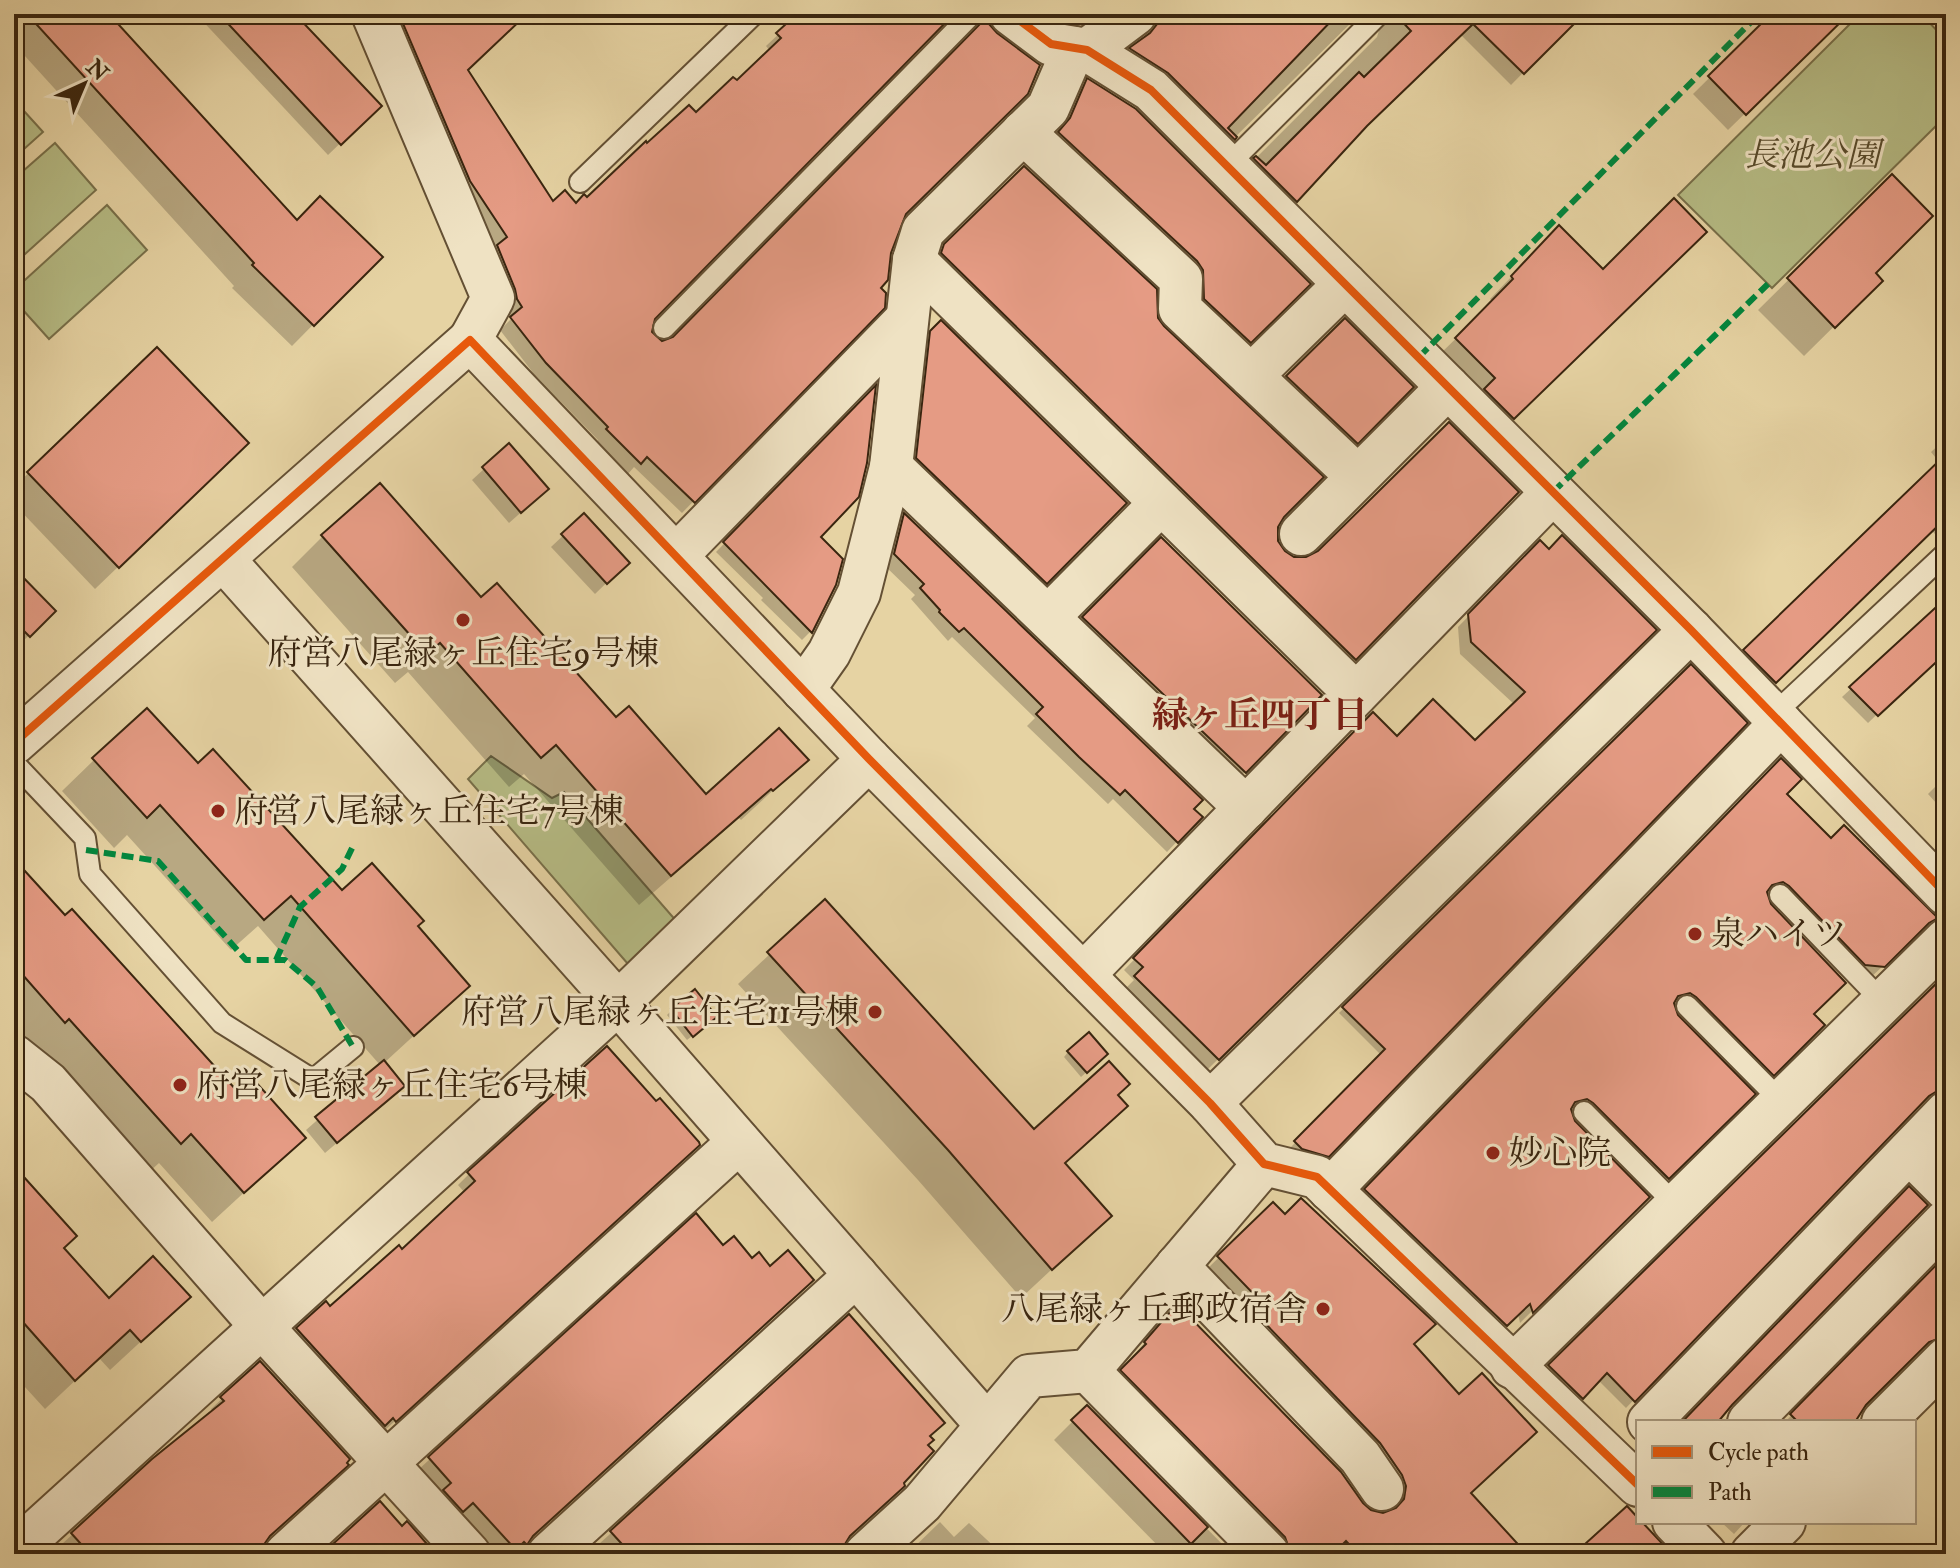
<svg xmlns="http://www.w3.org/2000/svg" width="1960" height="1568" viewBox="0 0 1960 1568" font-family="'IM FELL Double Pica','Noto Serif JP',serif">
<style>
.green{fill:#b6bc85;stroke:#78704a;stroke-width:2}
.shadow{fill:#0003}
.building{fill:#e59b84;stroke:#39250f;stroke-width:2}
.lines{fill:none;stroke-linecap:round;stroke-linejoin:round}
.lane-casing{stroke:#645034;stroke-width:24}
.street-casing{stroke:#645034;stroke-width:46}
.lane{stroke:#efe2c3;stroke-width:20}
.street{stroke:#efe2c3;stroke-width:42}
.quiet{stroke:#00873e;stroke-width:6;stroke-dasharray:12 6;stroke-linecap:butt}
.cycleway-casing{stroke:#efe2c3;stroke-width:13}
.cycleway{stroke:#e8590c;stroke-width:8}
.poi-dot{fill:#8f2418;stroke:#efe2c3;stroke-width:3}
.labels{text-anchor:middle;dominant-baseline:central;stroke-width:6;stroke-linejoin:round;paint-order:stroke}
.park-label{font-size:34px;font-style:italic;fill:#584b2c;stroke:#efe2c3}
.poi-label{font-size:34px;fill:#39250f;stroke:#efe2c3;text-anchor:start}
.neighbourhood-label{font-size:36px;font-weight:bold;fill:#7a1f14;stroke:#efe2c3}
</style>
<rect width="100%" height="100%" fill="#e6d3a3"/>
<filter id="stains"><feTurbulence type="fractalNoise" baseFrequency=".0025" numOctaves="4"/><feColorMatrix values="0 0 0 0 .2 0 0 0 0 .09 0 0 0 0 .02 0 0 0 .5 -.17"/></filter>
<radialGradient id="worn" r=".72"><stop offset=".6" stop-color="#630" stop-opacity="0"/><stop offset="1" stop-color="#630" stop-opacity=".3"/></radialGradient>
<g class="green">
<path d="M1860 14H1921L1946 40V116L1772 288 1678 195Z"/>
<path d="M14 100 43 132 14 158Z"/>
<path d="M55 143 96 190 14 264V179Z"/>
<path d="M107 205 147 250 49 339 14 300V290Z"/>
<path d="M491 756 552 798 564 792 678 923 637 961 628 964 468 779Z"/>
</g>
<g class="shadow">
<path d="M14 14H107L296 222 380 257 292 346 232 288 234 286 14 44Z"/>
<path d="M196 14H292L379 106 328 155Z"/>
<path d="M382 14H522L466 70 553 204 575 206 587 200 737 83 770 51 766 46 800 14H955L950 16 653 318 649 331 654 340 667 343 674 339 970 37 974 30 970 17 965 14H986L904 214 878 288 883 307 682 513 634 467 628 474 596 442 598 440 534 374 500 330 511 319 506 312 486 259 496 249 458 193Z"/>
<path d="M1144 14H1360L1222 150 1120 61 1146 36 1148 23Z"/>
<path d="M1370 14H1581L1511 85 1460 34 1361 129 1284 212 1243 171 1377 37 1381 24Z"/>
<path d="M1774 14H1847L1728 130 1693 94Z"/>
<path d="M1087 81 1308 284 1242 349 1198 307 1052 140 1063 127 1080 88Z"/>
<path d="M1024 168 1156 318 1282 516 1276 527V541L1282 552 1293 559H1307L1516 492 1347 666 937 254Z"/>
<path d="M1892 177 1873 273 1880 281 1804 356 1758 310Z"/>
<path d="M1704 232 1491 439 1434 360 1493 302 1490 299 1538 249 1603 271Z"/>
<path d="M1345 321 1411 387 1348 450 1279 385Z"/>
<path d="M941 323 1124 503 1036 592 908 468 922 342Z"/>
<path d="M157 350 224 465 95 589 14 504V487Z"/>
<path d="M873 391 818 538 834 584 810 632 802 640 761 600 763 598 716 552Z"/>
<path d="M1946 438V545L1931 530 1766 690 1736 660 1940 463 1931 452Z"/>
<path d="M509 446 535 500 509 523 472 480Z"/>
<path d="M584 516 627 563 595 594 551 547Z"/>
<path d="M904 516 1200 817 1167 852 1113 799 1108 804 1027 726 1035 718 952 637 948 641 911 599 915 595 884 565 894 526Z"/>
<path d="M323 536 480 600 706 797 806 760 741 820 739 818 639 905 524 774 509 787 408 672 395 683 292 567Z"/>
<path d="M1161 539 1320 695 1234 783 1072 629Z"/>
<path d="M1540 543 1654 630 1207 1070 1125 989 1134 980 1124 970 1373 715 1397 738 1475 743 1515 705 1460 654 1458 627Z"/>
<path d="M14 571 54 611 17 647 14 643Z"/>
<path d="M1946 601V648L1868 723 1842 697Z"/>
<path d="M1691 667 1745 723 1322 1161 1297 1153 1291 1147 1381 1055 1339 1013Z"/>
<path d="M94 760 197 766 342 893 415 927 468 986 384 1063 391 1097 325 1153 306 1130 380 1065 258 926 231 950 127 835 114 848 62 791Z"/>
<path d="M1781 760 1784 794 1920 932 1870 978 1777 898 1766 895 1811 1014 1823 1025 1760 1086 1684 1009 1673 1006 1676 1016 1753 1094 1655 1190 1581 1115 1570 1112 1573 1122 1647 1197 1520 1323 1518 1314 1494 1337 1353 1203Z"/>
<path d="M1946 776V814L1928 794Z"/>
<path d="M14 862 65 918 238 1094 303 1138 212 1222 159 1163 148 1173 14 1031Z"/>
<path d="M825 902 1034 1132 1116 1095 1063 1164 1109 1216 1021 1298 918 1180 738 984Z"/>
<path d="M1946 976V1099L1929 1097 1919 1103 1626 1408 1598 1380 1574 1405 1542 1374Z"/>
<path d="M672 1010 710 1022 687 1040 667 1015Z"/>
<path d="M607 1049 686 1156 384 1431 286 1341 325 1304 330 1309 402 1251 465 1193 458 1185 469 1174Z"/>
<path d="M1068 1052 1101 1059 1081 1077 1064 1057Z"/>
<path d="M14 1148 23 1158 14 1167Z"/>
<path d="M14 1169 62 1248 108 1301 189 1297 110 1370 99 1358 45 1409 14 1375Z"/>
<path d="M1302 1200 1433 1324 1412 1345 1469 1493 1525 1554H1265L1103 1390 1177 1306 1370 1512 1387 1514 1388 1506 1200 1276 1273 1204 1285 1217Z"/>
<path d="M696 1216 524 1547V1554H499L461 1513 451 1522 418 1470Z"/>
<path d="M1946 1258V1333L1937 1342 1919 1350 1864 1404 1851 1422H1785Z"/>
<path d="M849 1317 928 1437 828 1554H588Z"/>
<path d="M260 1363 266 1538 261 1547V1554H51L153 1461 213 1412 211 1409Z"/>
<path d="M1087 1407 1232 1554H1166L1054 1440Z"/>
<path d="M940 1522 954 1537 969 1523 1002 1554H907Z"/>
<path d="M1721 1522H1745L1734 1534Z"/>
</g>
<g class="building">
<path d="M27 14H109L297 220 320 196 383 257 314 326 252 265 254 263Z"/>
<path d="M219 14H295L382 106 341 145Z"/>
<path d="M411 14H527L468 70 553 201 565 190 576 203 584 194 587 197 646 141 647 143 689 105 696 112 733 77 737 80 781 38 776 33 797 14H954L655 319 652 332 662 341 673 337 981 23 985 14H987L989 24 997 33 1040 65 1028 94 906 214 891 253 888 280 881 288 886 293 885 308 695 503 647 457 641 464 606 429 608 427 546 363 510 317 522 307 517 299 515 289 497 245 507 237 470 181 401 19Z"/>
<path d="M1158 14H1338L1228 128 1237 137 1235 140 1168 73 1129 48 1150 33 1157 24Z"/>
<path d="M1395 14H1584L1524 74 1473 24 1367 126 1297 202 1253 158 1256 156 1266 165 1359 72 1364 77 1411 31Z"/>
<path d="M1771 14H1849L1746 115 1708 76Z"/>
<path d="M1087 78 1136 109 1311 284 1251 343 1204 299 1203 270 1197 261 1058 132 1070 118Z"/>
<path d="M1024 166 1157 289 1158 318 1164 326 1324 477 1284 517 1278 527V541L1285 551 1294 557H1306L1318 551 1449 422 1519 492 1356 660 941 253 944 244Z"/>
<path d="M1892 174 1933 216 1876 273 1883 281 1835 328 1787 278Z"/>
<path d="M1674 198 1707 232 1514 419 1484 389 1495 378 1455 338 1513 279 1511 276 1559 225 1603 269Z"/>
<path d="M1345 318 1414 387 1358 444 1286 376Z"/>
<path d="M941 320 1127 503 1047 584 916 458 930 331Z"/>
<path d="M157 347 249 443 119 568 27 472Z"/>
<path d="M876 385 867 463 859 497 821 537 843 559 836 585 812 633 723 542Z"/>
<path d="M509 443 549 489 521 513 482 467Z"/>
<path d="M1946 454V518L1776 683 1743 650Z"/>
<path d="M380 483 481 597 497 583 616 717 629 706 706 794 779 728 809 760 773 791 771 789 671 876 556 745 541 758 440 643 427 654 321 535Z"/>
<path d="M584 513 630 563 607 584 561 534Z"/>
<path d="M904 513 1203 800 1194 809 1203 817 1178 843 1125 790 1120 795 1079 757 1036 714 1043 707 964 628 959 632 939 612 940 610 920 588 924 584 894 554Z"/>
<path d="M1562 535 1657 630 1219 1060 1134 976 1143 967 1133 958 1373 712 1397 736 1433 699 1475 740 1525 692 1471 642 1468 614 1540 540 1549 549Z"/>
<path d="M1161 537 1322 695 1246 773 1082 617Z"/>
<path d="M14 568 56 611 30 637 14 621Z"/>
<path d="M1946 598V653L1878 716 1849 687Z"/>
<path d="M1691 664 1748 723 1329 1157 1302 1149 1294 1141 1385 1049 1342 1007Z"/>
<path d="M147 708 198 763 213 749 342 890 372 863 424 921 418 926 470 986 414 1036 291 896 264 920 160 805 147 818 92 758Z"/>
<path d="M1781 758 1802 779 1787 794 1831 838 1844 825 1938 918 1929 923 1885 967 1865 965 1789 886 1783 882 1772 885 1767 892 1771 904 1846 983 1814 1014 1825 1025 1774 1076 1696 997 1690 993 1678 996 1674 1003 1678 1015 1756 1094 1669 1179 1593 1103 1587 1099 1575 1102 1571 1109 1575 1121 1650 1197 1533 1313 1530 1304 1507 1326 1364 1189Z"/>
<path d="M14 859 65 915 72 909 238 1092 253 1079 306 1138 244 1193 191 1134 181 1144 69 1019 65 1023 14 965Z"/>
<path d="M825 899 1034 1129 1109 1061 1130 1084 1118 1095 1128 1106 1065 1163 1112 1216 1052 1270 948 1150 767 952Z"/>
<path d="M1946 974V1090H1939L1929 1096 1635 1402 1607 1373 1583 1399 1548 1365Z"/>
<path d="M695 989 717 1017 693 1037 671 1009Z"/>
<path d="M1089 1032 1108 1054 1087 1073 1067 1051Z"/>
<path d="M607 1046 656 1101 660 1098 699 1142 700 1145 396 1422 393 1418 385 1426 296 1328 326 1301 330 1306 399 1245 402 1249 475 1181 467 1172Z"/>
<path d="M384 1060 405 1086 337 1143 315 1117Z"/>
<path d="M14 1166 77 1236 64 1248 109 1298 153 1256 191 1297 141 1342 130 1330 75 1381 14 1312Z"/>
<path d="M1909 1186 1928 1205 1732 1405 1718 1422H1682Z"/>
<path d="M1301 1198 1436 1324 1414 1344 1459 1394 1482 1373 1537 1432 1471 1493 1527 1554H1358L1346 1541 1333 1554H1291L1285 1537 1120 1370 1146 1344 1144 1342 1177 1304 1341 1472 1363 1503 1371 1510 1383 1513 1396 1508 1404 1499 1406 1486 1402 1475 1380 1443 1262 1320 1270 1311 1217 1256 1273 1202 1285 1214Z"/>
<path d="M696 1213 723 1245 734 1236 752 1258 759 1252 770 1266 788 1250 814 1280 533 1536 527 1545 524 1542 516 1550 473 1503 463 1512 443 1490 451 1483 428 1457Z"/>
<path d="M1946 1255V1336L1929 1342 1866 1405 1855 1422H1798L1790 1414Z"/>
<path d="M849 1314 945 1423 930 1436 934 1440 928 1445 934 1451 904 1483 905 1486 850 1536 839 1554H631L610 1531Z"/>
<path d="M260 1361 350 1459 347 1463 349 1465 270 1536 263 1546V1554H90L71 1533 152 1459 224 1401 220 1397Z"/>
<path d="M1087 1405 1208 1527 1191 1544 1071 1420Z"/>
<path d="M380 1501 402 1526 407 1521 427 1544 423 1548 428 1554H322Z"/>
<path d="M1627 1506 1638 1518V1522H1642L1672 1554H1574Z"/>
</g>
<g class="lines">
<g class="lane-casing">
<g id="lane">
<path d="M1227 166 1379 14"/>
<path d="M580 182 754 14"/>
<path d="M664 328 972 14"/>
<path d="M1773 715 1946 553"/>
<path d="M14 763 85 838 90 874 222 1023 313 1080 353 1047"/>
<path d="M1780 895 1883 1002"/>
<path d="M1687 1006 1782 1102"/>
<path d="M1584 1112 1676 1205"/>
</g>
</g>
<g class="street-casing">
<g id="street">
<path d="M373 14 493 298 470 340"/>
<path d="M1011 14 1051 44 1087 50 1151 90 1691 630 1946 894"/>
<path d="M1087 50 1135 14"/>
<path d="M1023 132 1181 279 1180 309 1357 476"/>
<path d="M914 260 1356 694"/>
<path d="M1251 376 1345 284"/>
<path d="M891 467 1246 808"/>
<path d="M1301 534 1448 387"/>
<path d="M676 556 907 319"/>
<path d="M223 559 618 1003 987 1425"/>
<path d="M1048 617 1161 503"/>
<path d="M803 690 829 653 859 593 891 467 914 260 923 231 1048 108 1074 48"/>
<path d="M14 743 470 340 869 759 1210 1103 1264 1164 1317 1177 1638 1485"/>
<path d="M1083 975 1553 492"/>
<path d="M14 1056 48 1083 263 1328 469 1554"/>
<path d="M1210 1103 1691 630"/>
<path d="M1909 1152 1946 1189"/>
<path d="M1330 1190 1781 723"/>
<path d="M1177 1266 1360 1457 1382 1489"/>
<path d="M1512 1367 1946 940"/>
<path d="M1088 1371 1268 1554"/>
<path d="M1649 1422 1946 1113"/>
<path d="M1749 1422 1946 1221"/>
<path d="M1883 1422 1946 1359"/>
<path d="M1674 1522 1705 1554"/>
<path d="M14 1552 618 1003 869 759"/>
<path d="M286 1554 739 1142"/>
<path d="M549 1554 856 1275"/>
<path d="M866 1554 922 1503 1029 1376 1088 1371 1264 1164"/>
<path d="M1752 1554 1784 1522"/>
</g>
</g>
<use href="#lane" class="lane"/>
<use href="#street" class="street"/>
<g class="quiet">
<path d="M1419 357 1759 14"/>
<path d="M1553 492 1768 284"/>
<path d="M86 850 158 861 246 960H285L317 987 353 1047"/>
<path d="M276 960 300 907 342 869 354 844"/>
</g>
<g class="cycleway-casing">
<g id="cycleway">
<path d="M1011 14 1051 44 1087 50 1151 90 1691 630 1946 894"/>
<path d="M14 743 470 340 869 759 1210 1103 1264 1164 1317 1177 1638 1485"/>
</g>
</g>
<use href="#cycleway" class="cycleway"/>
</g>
<g class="poi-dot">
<circle cx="463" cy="620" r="8"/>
<circle cx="218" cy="811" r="8"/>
<circle cx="1695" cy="934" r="8"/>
<circle cx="875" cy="1012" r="8"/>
<circle cx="180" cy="1085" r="8"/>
<circle cx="1493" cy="1153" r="8"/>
<circle cx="1323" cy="1309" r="8"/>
</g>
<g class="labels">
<g class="park-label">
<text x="1812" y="155">長池公園</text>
</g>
<g class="poi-label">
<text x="463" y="653" text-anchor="middle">府営八尾緑ヶ丘住宅9号棟</text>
<text x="234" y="811">府営八尾緑ヶ丘住宅7号棟</text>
<text x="1711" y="934">泉ハイツ</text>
<text x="859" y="1012" text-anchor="end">府営八尾緑ヶ丘住宅11号棟</text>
<text x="196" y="1085">府営八尾緑ヶ丘住宅6号棟</text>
<text x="1509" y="1153">妙心院</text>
<text x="1307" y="1309" text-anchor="end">八尾緑ヶ丘郵政宿舎</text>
</g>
<g class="neighbourhood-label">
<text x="1260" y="715">緑ヶ丘四丁目</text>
</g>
</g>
<rect width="1960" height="1568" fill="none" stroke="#e6d3a3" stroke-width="48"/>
<rect x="16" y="16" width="1928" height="1536" fill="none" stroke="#39250f" stroke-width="4"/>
<rect x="24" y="24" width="1912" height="1520" fill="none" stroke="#39250f" stroke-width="2"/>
<rect x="1636" y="1420" width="280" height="104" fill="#efe2c3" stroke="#a6967b" stroke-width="2"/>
<rect x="1652" y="1446" width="40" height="12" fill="#e8590c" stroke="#a6967b" stroke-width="2"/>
<text x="1708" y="1460" font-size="24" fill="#39250f">Cycle path</text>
<rect x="1652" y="1486" width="40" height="12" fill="#00873e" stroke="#a6967b" stroke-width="2"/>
<text x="1708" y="1500" font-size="24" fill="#39250f">Path</text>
<g transform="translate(84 84) rotate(44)" stroke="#efe2c3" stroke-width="6" paint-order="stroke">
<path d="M0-6L14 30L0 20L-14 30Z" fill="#39250f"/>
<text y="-12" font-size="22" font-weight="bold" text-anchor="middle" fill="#39250f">N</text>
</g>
<rect width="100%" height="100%" filter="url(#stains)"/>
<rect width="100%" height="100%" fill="url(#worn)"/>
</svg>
